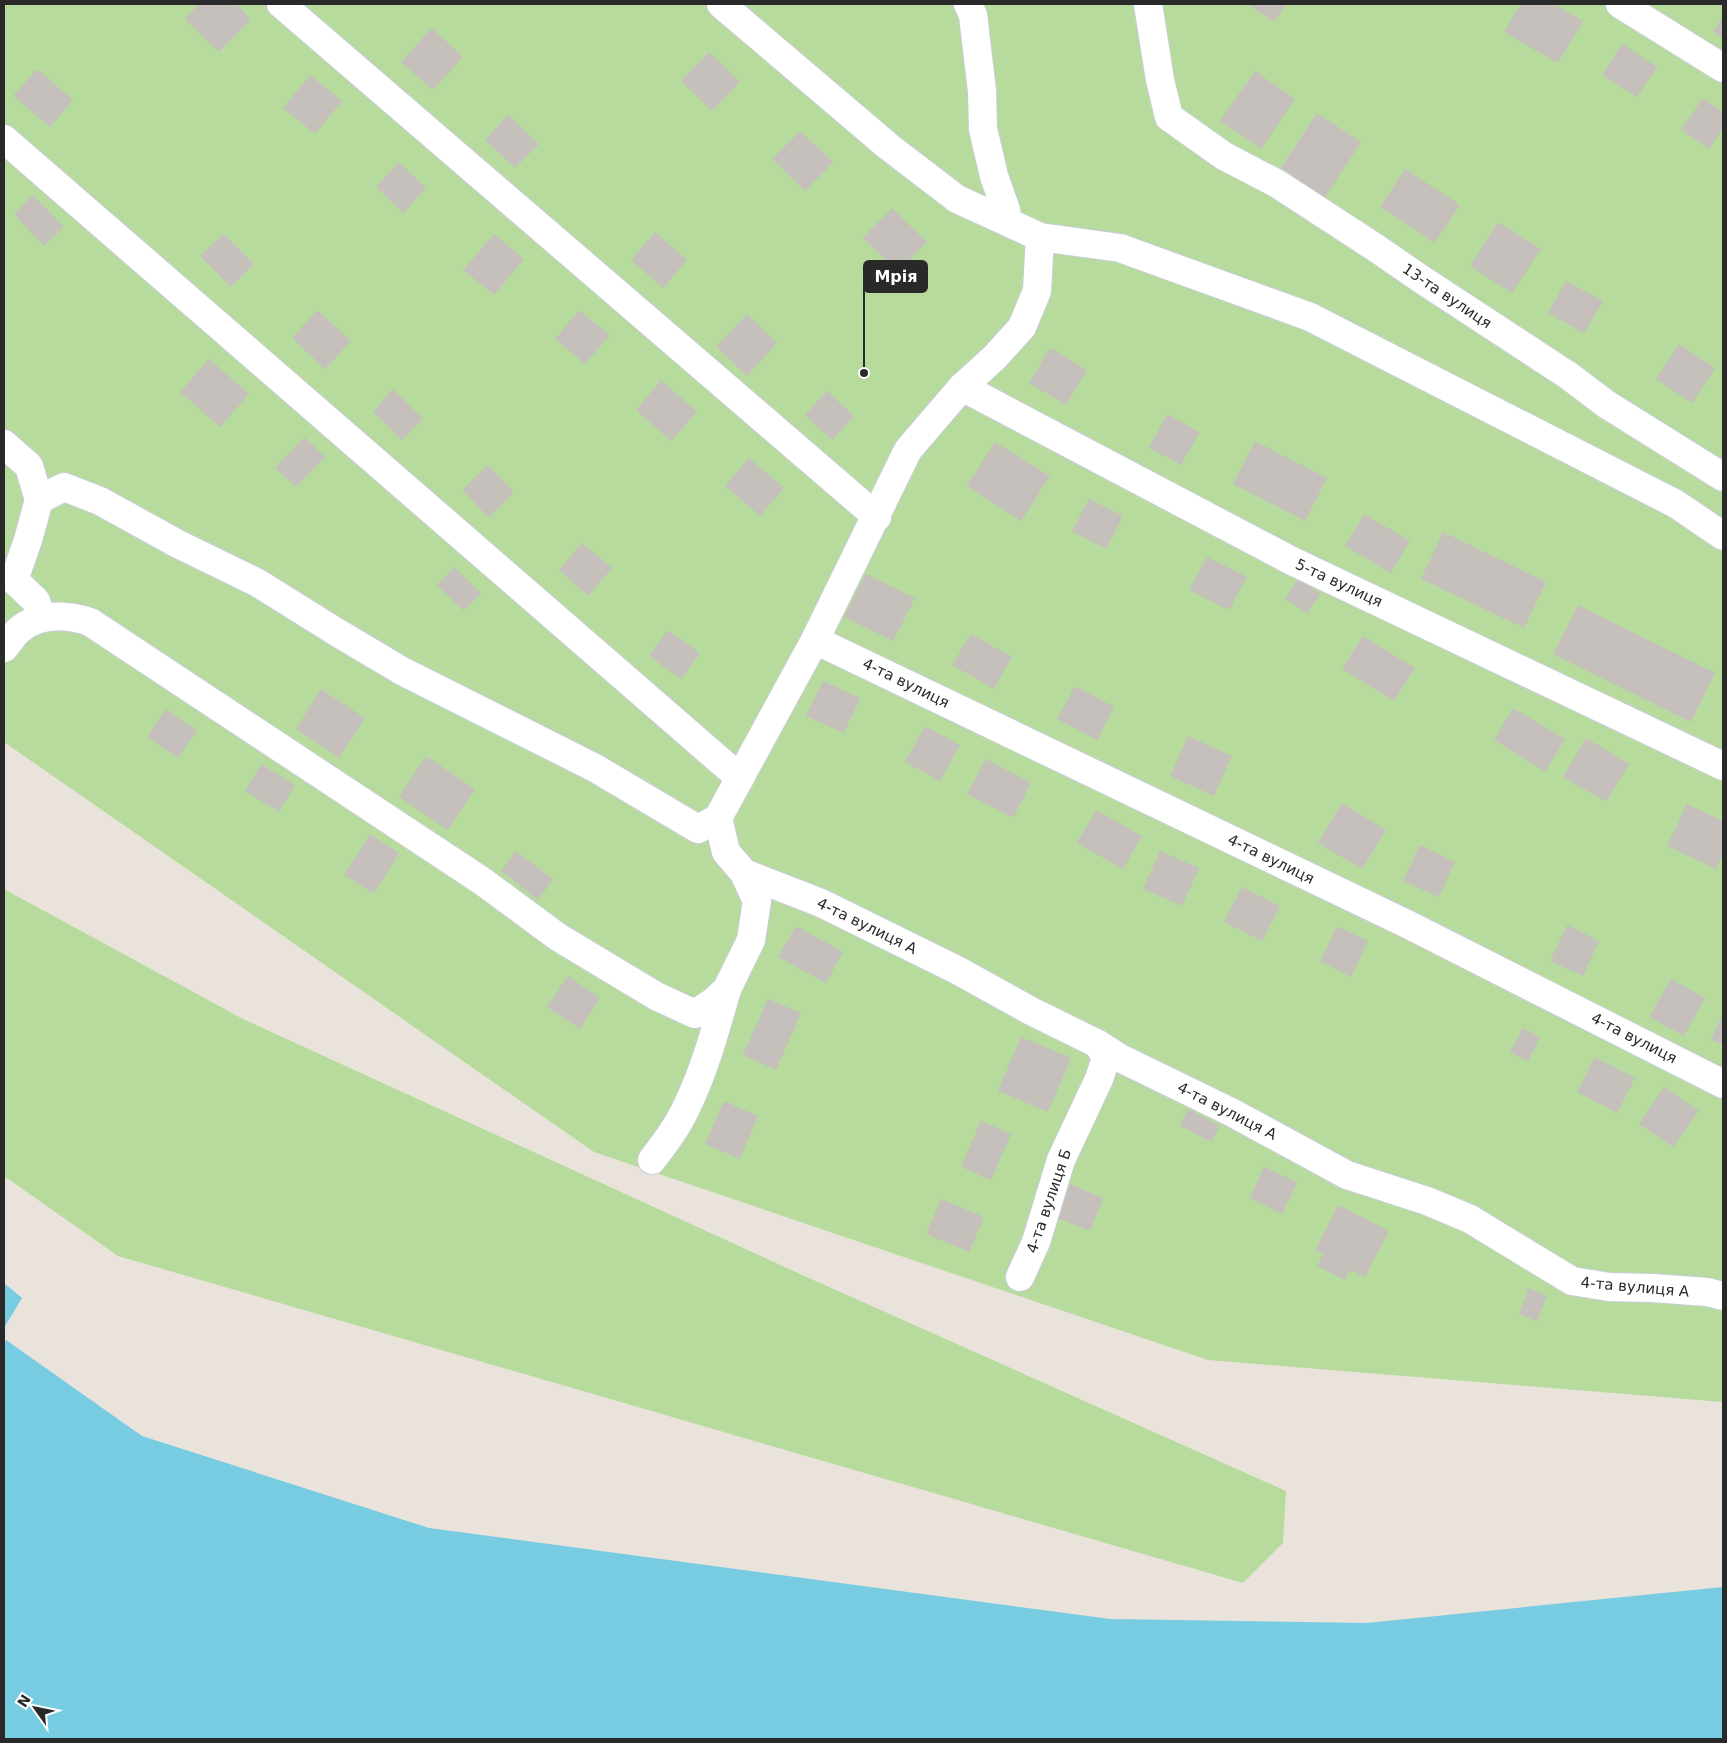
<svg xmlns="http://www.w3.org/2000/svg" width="1727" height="1743" viewBox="0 0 1727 1743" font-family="'DejaVu Sans',sans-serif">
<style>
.green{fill:#b6db9d}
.water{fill:#78cce2}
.building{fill:#c5c0bb}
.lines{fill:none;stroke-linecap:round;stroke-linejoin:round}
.minor-casing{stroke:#caced9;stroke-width:30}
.minor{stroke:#fff;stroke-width:28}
.labels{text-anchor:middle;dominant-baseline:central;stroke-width:5;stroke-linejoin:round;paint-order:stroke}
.street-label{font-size:15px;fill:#292929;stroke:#fff}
.leader{fill:none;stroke:#292929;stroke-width:2}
.callout-dot{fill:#292929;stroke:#fff;stroke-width:2}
.callout{fill:#292929;stroke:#292929;stroke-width:2}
.callout-label{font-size:16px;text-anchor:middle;font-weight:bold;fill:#fff}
</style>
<rect width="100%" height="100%" fill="#eae3dc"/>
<g class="green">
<path d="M4 4H1723V1402L1208 1360 594 1152 4 742Z"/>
<path d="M4 889 243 1019 800 1274 1286 1491 1283 1543 1243 1583 118 1256 4 1176Z"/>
</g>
<g class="water">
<path d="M4 1283 22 1298 4 1328Z"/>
<path d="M6 1340 142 1436 429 1528 1110 1619 1367 1623 1723 1587V1739H4V1344Z"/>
</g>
<g class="building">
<path d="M199 4H236L251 19 219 52 185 19Z"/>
<path d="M1247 4H1286L1274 22Z"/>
<path d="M1520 4H1554L1583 21 1558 63 1504 32Z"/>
<path d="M1723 16V39L1713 32Z"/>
<path d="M432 28 463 57 433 90 401 62Z"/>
<path d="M1622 44 1657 67 1637 97 1602 75Z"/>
<path d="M709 52 740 82 712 111 681 81Z"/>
<path d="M37 69 73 100 50 127 13 96Z"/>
<path d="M1255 71 1295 99 1261 149 1220 121Z"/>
<path d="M310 75 342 101 315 134 283 108Z"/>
<path d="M1703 98 1723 112V128L1709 149 1681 130Z"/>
<path d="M1317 113 1361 142 1325 197 1281 168Z"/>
<path d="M508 115 539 144 515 168 485 140Z"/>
<path d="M800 131 833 162 805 191 772 159Z"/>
<path d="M399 162 426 188 403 213 376 187Z"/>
<path d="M1405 169 1460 205 1435 243 1380 207Z"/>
<path d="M33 195 64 227 44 246 14 214Z"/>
<path d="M892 208 927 242 898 271 863 238Z"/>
<path d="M1498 222 1541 249 1512 293 1470 266Z"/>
<path d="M655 232 687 260 663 288 631 260Z"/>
<path d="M224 234 254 264 231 287 200 256Z"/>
<path d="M494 234 524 259 494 295 463 270Z"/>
<path d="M1566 281 1603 301 1584 333 1548 313Z"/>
<path d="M317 310 351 341 325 369 292 338Z"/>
<path d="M579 310 610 335 585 364 555 339Z"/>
<path d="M747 314 777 343 747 376 716 347Z"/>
<path d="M1679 344 1715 368 1692 403 1656 379Z"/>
<path d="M1050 348 1087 370 1066 405 1029 383Z"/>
<path d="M209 359 249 394 220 427 180 392Z"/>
<path d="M661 380 697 412 671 441 636 410Z"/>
<path d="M393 389 423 419 402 440 373 412Z"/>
<path d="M827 391 854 416 832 440 805 415Z"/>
<path d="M1167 414 1200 432 1181 465 1149 448Z"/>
<path d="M304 437 325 457 296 487 275 468Z"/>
<path d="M1255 441 1327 478 1305 521 1233 484Z"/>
<path d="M995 442 1050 476 1021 521 967 486Z"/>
<path d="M749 458 784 488 760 516 725 486Z"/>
<path d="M488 465 514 492 489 518 462 490Z"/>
<path d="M1089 499 1123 516 1106 549 1072 531Z"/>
<path d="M1364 514 1410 541 1391 573 1345 546Z"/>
<path d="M1443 532 1546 582 1524 628 1421 579Z"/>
<path d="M582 543 612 568 588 596 559 570Z"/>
<path d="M1207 557 1247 577 1229 610 1189 590Z"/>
<path d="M454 567 481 593 464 611 437 585Z"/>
<path d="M866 574 915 598 893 641 844 617Z"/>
<path d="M1298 579 1321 594 1307 613 1285 599Z"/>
<path d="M1578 605 1715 673 1691 722 1553 654Z"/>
<path d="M668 630 700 653 681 679 649 656Z"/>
<path d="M971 634 1012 657 994 689 952 665Z"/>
<path d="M1363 636 1415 668 1394 701 1342 669Z"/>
<path d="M823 681 860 698 844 733 806 716Z"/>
<path d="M1075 686 1114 707 1097 740 1057 719Z"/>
<path d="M321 689 365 718 339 758 296 729Z"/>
<path d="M1513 708 1565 739 1545 772 1494 740Z"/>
<path d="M165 709 197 730 178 758 147 737Z"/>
<path d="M925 726 960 745 940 781 905 762Z"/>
<path d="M1188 736 1232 756 1214 796 1170 776Z"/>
<path d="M1586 738 1629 764 1606 802 1563 777Z"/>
<path d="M426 756 475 789 448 830 399 797Z"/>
<path d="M986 759 1031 783 1013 818 967 794Z"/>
<path d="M261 764 295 785 279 812 245 791Z"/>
<path d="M1342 803 1386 830 1362 869 1318 843Z"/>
<path d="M1687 804 1723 821V854L1716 869 1667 846Z"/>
<path d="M1096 810 1142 836 1123 869 1077 843Z"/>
<path d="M370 834 399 853 374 894 344 875Z"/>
<path d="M1420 845 1455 862 1439 897 1403 881Z"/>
<path d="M516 851 553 879 538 900 501 871Z"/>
<path d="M1160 851 1199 868 1182 906 1143 889Z"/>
<path d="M1242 887 1280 906 1262 941 1224 922Z"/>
<path d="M1567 925 1599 941 1583 976 1550 961Z"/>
<path d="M796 926 843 952 826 983 778 957Z"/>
<path d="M1337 926 1368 941 1351 977 1320 961Z"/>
<path d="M568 976 600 998 580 1029 547 1007Z"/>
<path d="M1671 979 1705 998 1684 1036 1649 1017Z"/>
<path d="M768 999 801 1013 776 1070 743 1055Z"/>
<path d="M1723 1013V1045L1711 1040Z"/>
<path d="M1523 1028 1540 1037 1528 1061 1510 1052Z"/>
<path d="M1021 1037 1071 1058 1048 1112 998 1091Z"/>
<path d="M1595 1057 1635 1078 1617 1113 1577 1092Z"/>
<path d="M1664 1087 1699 1111 1673 1147 1639 1124Z"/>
<path d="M724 1101 758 1116 740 1159 705 1144Z"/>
<path d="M1188 1109 1220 1126 1211 1142 1180 1126Z"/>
<path d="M981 1121 1011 1134 991 1180 961 1167Z"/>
<path d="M1264 1167 1297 1182 1282 1214 1250 1198Z"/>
<path d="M1070 1184 1103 1198 1090 1231 1057 1218Z"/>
<path d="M941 1199 984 1217 969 1252 926 1234Z"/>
<path d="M1338 1205 1389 1231 1365 1277 1350 1270 1345 1280 1317 1266 1323 1254 1315 1250Z"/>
<path d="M1529 1288 1547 1296 1537 1321 1519 1314Z"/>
</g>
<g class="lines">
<g class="minor-casing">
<g id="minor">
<path d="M281 4 877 517"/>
<path d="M721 4 889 147 957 199 1040 237 1120 248 1310 317 1676 504 1723 536"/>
<path d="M968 4 973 15 982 91 983 129 994 176 1006 210 1008 222"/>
<path d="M1148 4 1160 80 1169 117 1224 156 1276 183 1376 248 1421 279 1569 376 1606 404 1723 477"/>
<path d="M1620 4 1723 68"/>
<path d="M4 139 740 778"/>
<path d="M962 387 1290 560 1723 766"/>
<path d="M4 444 29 466 39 500 28 540 14 580 36 601 41 617"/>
<path d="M39 500 64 487 100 501 178 544 258 583 338 633 402 671 595 768 698 829 718 818"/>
<path d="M815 640 1407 924 1723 1084"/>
<path d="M4 648C9 643 13 635 19 630 39 613 66 614 90 622L482 881 558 937 656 996 695 1014 713 1002 727 989 751 940 757 901 744 873 726 852 718 818 815 640 908 450 962 387 995 357 1022 327 1037 291 1040 237"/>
<path d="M744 873 821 903 957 970 1031 1011 1098 1044 1120 1058 1231 1112 1347 1175 1427 1201 1470 1219 1572 1281 1609 1287 1652 1288 1707 1292 1723 1296"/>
<path d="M652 1160C665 1143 678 1126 687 1106 705 1069 716 1028 727 989"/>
<path d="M1020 1277 1036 1242 1061 1160 1099 1079 1106 1058 1098 1044"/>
</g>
</g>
<use href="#minor" class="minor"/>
</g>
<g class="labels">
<g class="street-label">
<text transform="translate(1447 296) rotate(34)">13-та вулиця</text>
<text transform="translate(1339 583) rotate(25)">5-та вулиця</text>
<text transform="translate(906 683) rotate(26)">4-та вулиця</text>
<text transform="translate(1271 859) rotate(26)">4-та вулиця</text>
<text transform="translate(867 926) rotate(26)">4-та вулиця А</text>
<text transform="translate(1634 1038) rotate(27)">4-та вулиця</text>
<text transform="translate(1227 1111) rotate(27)">4-та вулиця А</text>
<text transform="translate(1049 1201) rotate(-71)">4-та вулиця Б</text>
<text transform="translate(1635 1287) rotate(5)">4-та вулиця А</text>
</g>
</g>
<path class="leader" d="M864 373L864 277"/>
<circle class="callout-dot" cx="864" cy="373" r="5"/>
<rect class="callout" x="864" y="261" width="63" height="31" rx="5"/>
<g class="callout-label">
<text x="896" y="282">Мрія</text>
</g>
<rect width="1727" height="1743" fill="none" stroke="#292929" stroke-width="10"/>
<g transform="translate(35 1708) rotate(303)" stroke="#ffffff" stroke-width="4" paint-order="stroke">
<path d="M0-4L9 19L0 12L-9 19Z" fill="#292929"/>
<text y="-8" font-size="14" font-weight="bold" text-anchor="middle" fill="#292929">N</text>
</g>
</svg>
